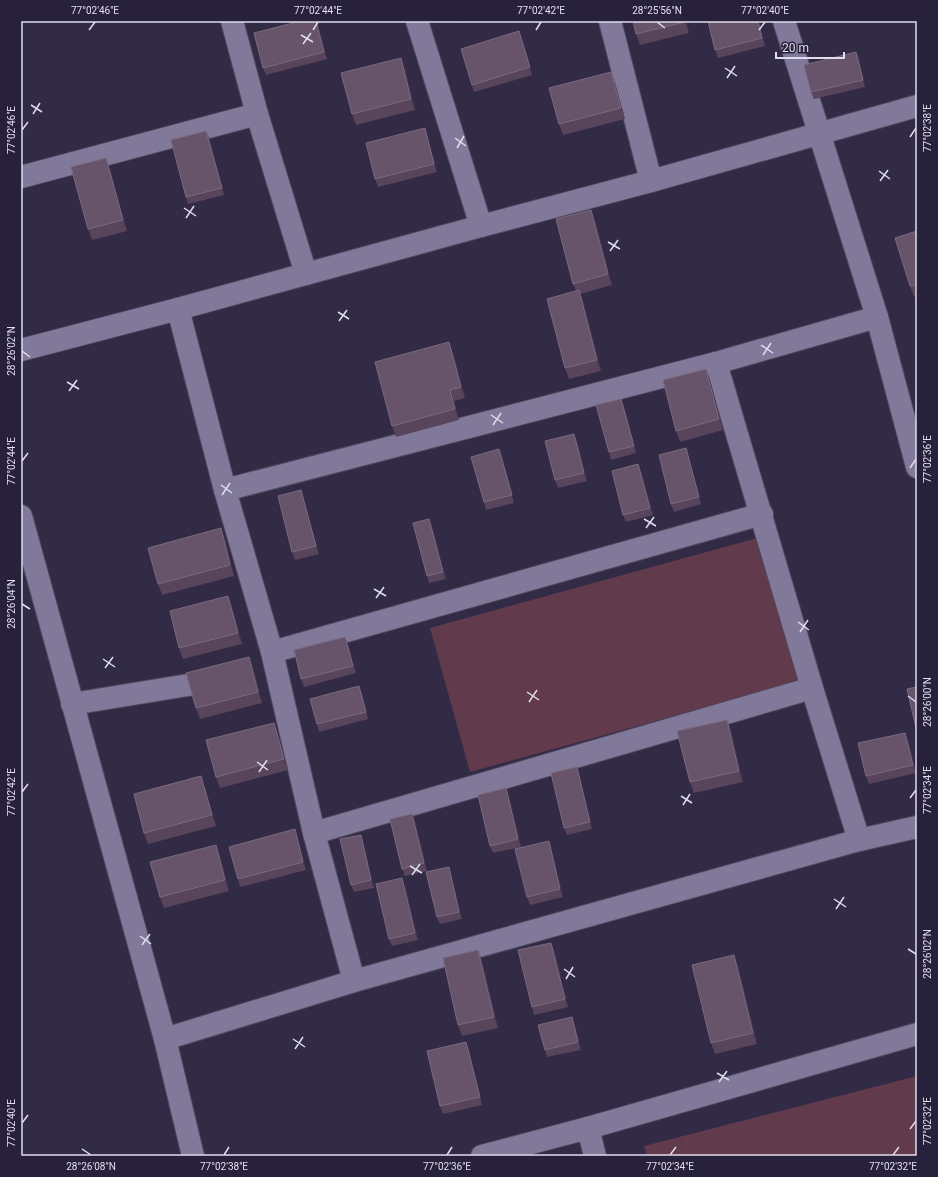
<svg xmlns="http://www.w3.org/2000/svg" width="938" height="1177" viewBox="0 0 938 1177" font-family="Roboto,sans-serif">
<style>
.green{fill:#613a4b}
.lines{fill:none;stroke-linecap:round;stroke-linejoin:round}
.street-casing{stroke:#4d485e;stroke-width:24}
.street{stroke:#807999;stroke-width:22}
.wall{fill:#58445b}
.shaded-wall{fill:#43334c}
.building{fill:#67546b;stroke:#7a6a7f}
.ticks{fill:none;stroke:#e0ddee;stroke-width:1.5}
.neatline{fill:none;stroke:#e0ddee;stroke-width:1.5}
.ticks-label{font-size:10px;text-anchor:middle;fill:#e0ddee}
</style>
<rect width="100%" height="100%" fill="#322b46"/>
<g class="green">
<path d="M761 537 801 681 470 772 430 628Z"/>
<path d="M917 1076V1156H647L644 1146Z"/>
</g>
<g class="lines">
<g class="street-casing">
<g id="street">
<path d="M232 21 257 114 306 274"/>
<path d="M417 21 481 226"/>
<path d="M610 21 651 181"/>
<path d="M784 21 877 317 917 467"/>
<path d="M21 177 257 114"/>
<path d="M178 309 225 490 272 652 314 833 354 981"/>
<path d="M21 350 178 309 481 226 651 181 917 106"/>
<path d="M716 363 812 688 859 840"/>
<path d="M225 490 716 363 877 317"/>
<path d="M21 516 165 1039 193 1156"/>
<path d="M272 652 762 514"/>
<path d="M72 704 188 685"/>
<path d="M314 833 812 688"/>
<path d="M165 1039 354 981 859 840 917 827"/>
<path d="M588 1128 595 1156"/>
<path d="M482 1156 588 1128 917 1034"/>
</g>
</g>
<use href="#street" class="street"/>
</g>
<g class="wall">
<path d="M301 21H317L327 59 266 75 263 68Z"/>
<path d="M460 21H469L461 23Z"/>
<path d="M633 21H686L689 33 640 45 636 34Z"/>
<path d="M708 21H758L765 46 718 58 715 50Z"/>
<path d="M521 39 532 75 474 92 472 85Z"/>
<path d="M859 59 865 87 814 99 811 92Z"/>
<path d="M405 69 415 110 356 125 352 114Z"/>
<path d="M615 83 625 119 563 135 559 124Z"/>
<path d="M427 136 437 172 378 187 375 179Z"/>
<path d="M209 138 224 195 188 204 186 197Z"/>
<path d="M110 169 127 231 92 240 88 229Z"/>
<path d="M595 221 612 285 580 294 583 301 601 371 569 379 565 368 576 291 573 284Z"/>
<path d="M917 231V296L914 297 910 286Z"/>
<path d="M453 353 465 398 454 401 459 420 396 437 392 426Z"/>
<path d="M706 369 710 380 723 430 680 442 676 431Z"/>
<path d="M621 399 624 406 636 453 611 460 609 452Z"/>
<path d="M577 441 587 481 558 488 555 480Z"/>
<path d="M688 455 701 504 674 512 671 504Z"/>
<path d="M502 457 514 503 486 510 484 502Z"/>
<path d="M638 464 641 471 653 515 626 522 623 515Z"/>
<path d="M303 497 319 554 295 560 292 552Z"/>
<path d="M432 526 446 579 429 583 427 576Z"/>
<path d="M225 539 234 576 162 595 158 584Z"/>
<path d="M232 607 242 644 183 659 179 648Z"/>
<path d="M345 637 348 644 356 673 304 687 301 679Z"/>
<path d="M249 657 253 668 262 703 200 719 196 708Z"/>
<path d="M362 693 368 719 319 732 317 724Z"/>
<path d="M727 720 731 731 743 782 694 793 690 782Z"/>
<path d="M274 723 278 734 288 770 220 788 216 777Z"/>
<path d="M908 740 916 773 869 784 866 776Z"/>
<path d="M577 767 579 775 592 829 567 835 564 828Z"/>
<path d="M205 787 216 826 148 844 144 833Z"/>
<path d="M509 796 521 847 493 853 490 846Z"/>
<path d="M415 821 427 871 405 876 402 869Z"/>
<path d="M297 837 306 870 240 887 238 879Z"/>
<path d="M549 841 563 897 530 905 527 897Z"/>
<path d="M363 842 374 888 354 892 351 885Z"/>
<path d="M216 845 220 856 229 891 164 908 160 897Z"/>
<path d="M449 867 462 919 440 924 437 917Z"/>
<path d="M405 886 418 940 392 946 389 939Z"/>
<path d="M551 943 554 950 568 1007 534 1015 532 1007Z"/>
<path d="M482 961 498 1028 462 1036 458 1025Z"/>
<path d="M738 966 757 1044 715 1054 711 1043Z"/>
<path d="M575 1025 581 1050 547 1057 545 1050Z"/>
<path d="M469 1050 482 1105 443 1114 440 1106Z"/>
</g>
<g class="shaded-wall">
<path d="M316 21 318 25 327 59 324 52Z"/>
<path d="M685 21H686L689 33Z"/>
<path d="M519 31 521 39 532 75 530 67Z"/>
<path d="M856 52 859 59 865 87 863 80Z"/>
<path d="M401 58 405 69 415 110 411 99Z"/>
<path d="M611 72 615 83 625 119 621 108Z"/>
<path d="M425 128 427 136 437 172 434 164Z"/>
<path d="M206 131 209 138 224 195 222 188Z"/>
<path d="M106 158 110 169 127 231 123 220Z"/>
<path d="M591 210 595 221 612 285 608 274Z"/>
<path d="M579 290 583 301 601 371 597 360Z"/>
<path d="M449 342 453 353 465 398 461 387Z"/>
<path d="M706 369 710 380 723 430 719 419Z"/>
<path d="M450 390 454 401 459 420 455 409Z"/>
<path d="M621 399 624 406 636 453 634 446Z"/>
<path d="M574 434 577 441 587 481 584 473Z"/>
<path d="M499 449 502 457 514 503 512 495Z"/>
<path d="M638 464 641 471 653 515 650 508Z"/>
<path d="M301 490 303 497 319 554 316 546Z"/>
<path d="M429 519 432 526 446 579 443 572Z"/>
<path d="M221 528 225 539 234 576 230 565Z"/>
<path d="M228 596 232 607 242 644 238 633Z"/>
<path d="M345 637 348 644 356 673 353 666Z"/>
<path d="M249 657 253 668 262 703 258 692Z"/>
<path d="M359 686 362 693 368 719 366 712Z"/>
<path d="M727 720 731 731 743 782 739 771Z"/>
<path d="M274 723 278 734 288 770 284 759Z"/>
<path d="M905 733 908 740 916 773 913 765Z"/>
<path d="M577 767 579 775 592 829 590 822Z"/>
<path d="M201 776 205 787 216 826 212 815Z"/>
<path d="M506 788 509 796 521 847 518 839Z"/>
<path d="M412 814 415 821 427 871 424 863Z"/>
<path d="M295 829 297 837 306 870 303 862Z"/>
<path d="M361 835 363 842 374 888 371 880Z"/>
<path d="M549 841 563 897 560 889Z"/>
<path d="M216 845 220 856 229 891 225 880Z"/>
<path d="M449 867 462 919 459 912Z"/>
<path d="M402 878 405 886 418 940 415 933Z"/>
<path d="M551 943 554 950 568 1007 565 999Z"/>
<path d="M478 950 482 961 498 1028 494 1017Z"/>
<path d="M734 955 738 966 757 1044 753 1033Z"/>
<path d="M572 1017 575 1025 581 1050 578 1042Z"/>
<path d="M466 1042 469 1050 482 1105 480 1097Z"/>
</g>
<g class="building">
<path d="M301 21H316L324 52 263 68 254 33Z"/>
<path d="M633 21H685V22L636 34Z"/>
<path d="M708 21H758L762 38 715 50Z"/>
<path d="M519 31 530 67 472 85 461 49Z"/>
<path d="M856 52 863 80 811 92 804 65Z"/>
<path d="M401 58 411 99 352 114 341 73Z"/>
<path d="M611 72 621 108 559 124 549 88Z"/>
<path d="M425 128 434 164 375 179 366 143Z"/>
<path d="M206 131 222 188 186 197 171 140Z"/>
<path d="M106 158 123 220 88 229 71 167Z"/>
<path d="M591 210 608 274 573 284 556 219Z"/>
<path d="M917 231V284L910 286 895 238Z"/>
<path d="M579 290 597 360 565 368 547 299Z"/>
<path d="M449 342 461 387 450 390 455 409 392 426 375 362Z"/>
<path d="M706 369 719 419 676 431 663 380Z"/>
<path d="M621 399 634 446 609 452 596 405Z"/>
<path d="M574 434 584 473 555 480 545 441Z"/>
<path d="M686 448 699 497 671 504 659 455Z"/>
<path d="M499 449 512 495 484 502 471 457Z"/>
<path d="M638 464 650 508 623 515 612 471Z"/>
<path d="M301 490 316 546 292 552 278 496Z"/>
<path d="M429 519 443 572 427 576 413 523Z"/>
<path d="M221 528 230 565 158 584 148 548Z"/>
<path d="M228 596 238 633 179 648 170 611Z"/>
<path d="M345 637 353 666 301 679 294 650Z"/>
<path d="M249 657 258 692 196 708 186 673Z"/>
<path d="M359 686 366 712 317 724 310 699Z"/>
<path d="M917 687V732L907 689Z"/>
<path d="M727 720 739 771 690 782 677 731Z"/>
<path d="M274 723 284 759 216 777 206 740Z"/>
<path d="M905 733 913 765 866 776 858 743Z"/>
<path d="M577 767 590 822 564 828 551 773Z"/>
<path d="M201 776 212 815 144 833 134 794Z"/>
<path d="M506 788 518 839 490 846 478 795Z"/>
<path d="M412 814 424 863 402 869 390 819Z"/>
<path d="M295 829 303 862 238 879 229 847Z"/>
<path d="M361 835 371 880 351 885 340 839Z"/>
<path d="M549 841 560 889 527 897 515 849Z"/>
<path d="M216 845 225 880 160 897 150 862Z"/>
<path d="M449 867 459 912 437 917 426 872Z"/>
<path d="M402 878 415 933 389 939 376 884Z"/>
<path d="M551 943 565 999 532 1007 518 950Z"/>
<path d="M478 950 494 1017 458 1025 443 958Z"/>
<path d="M734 955 753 1033 711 1043 692 965Z"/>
<path d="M572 1017 578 1042 545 1050 538 1025Z"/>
<path d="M466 1042 480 1097 440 1106 427 1051Z"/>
</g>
<path class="ticks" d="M657 22 665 28M89 30 95 22M313 30 318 22M536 30 541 22M759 30 765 22M301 35 313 42M303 44 311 33M725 68 737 76M727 78 735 66M31 105 42 112M33 114 40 103M22 130 28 122M910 137 916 128M455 138 466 146M457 148 464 136M879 171 890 179M880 181 888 170M184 208 196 216M186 218 194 206M608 242 620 249M610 251 618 240M338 312 349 319M339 321 347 310M761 345 773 353M22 351 30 357M763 355 771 343M67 382 79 389M69 391 77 380M491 415 503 423M493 425 501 413M22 461 28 453M910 468 916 459M221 485 232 493M222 495 230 483M644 519 656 526M646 528 654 517M374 589 386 596M376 598 384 587M22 604 30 609M798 622 809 630M800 632 808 620M103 659 115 667M105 668 113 657M527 692 539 700M908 696 916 702M529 702 537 690M257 762 268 770M259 772 267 760M22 792 28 784M681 796 692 803M910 798 916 790M683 805 690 794M410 866 422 873M412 875 420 864M834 899 846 907M836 909 844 897M140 936 151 944M142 945 150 934M908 949 916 954M564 969 575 977M566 979 573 967M293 1039 305 1047M295 1049 303 1037M717 1073 729 1080M719 1082 727 1071M22 1123 28 1115M910 1129 916 1121M82 1149 91 1155M224 1155 229 1147M447 1155 452 1147M670 1155 676 1147M893 1155 899 1147"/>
<rect width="938" height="1177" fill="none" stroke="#28213b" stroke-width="44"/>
<path d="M776 52v6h68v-6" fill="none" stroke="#e0ddee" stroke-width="2"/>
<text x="782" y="52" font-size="12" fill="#e0ddee" stroke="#28213b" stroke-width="3" paint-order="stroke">20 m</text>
<rect x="22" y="22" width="894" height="1133" class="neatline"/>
<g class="ticks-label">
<text x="95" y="14">77°02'46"E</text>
<text x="318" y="14">77°02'44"E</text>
<text x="541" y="14">77°02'42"E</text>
<text x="657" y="14">28°25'56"N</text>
<text x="765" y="14">77°02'40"E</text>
<text transform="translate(927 128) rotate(-90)" y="4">77°02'38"E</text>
<text transform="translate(11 130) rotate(-90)" y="4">77°02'46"E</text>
<text transform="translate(11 351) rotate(-90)" y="4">28°26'02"N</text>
<text transform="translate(927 459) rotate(-90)" y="4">77°02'36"E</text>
<text transform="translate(11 461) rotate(-90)" y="4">77°02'44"E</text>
<text transform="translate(11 604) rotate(-90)" y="4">28°26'04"N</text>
<text transform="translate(927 702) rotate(-90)" y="4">28°26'00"N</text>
<text transform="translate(927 790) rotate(-90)" y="4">77°02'34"E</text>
<text transform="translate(11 792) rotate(-90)" y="4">77°02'42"E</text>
<text transform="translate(927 954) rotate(-90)" y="4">28°26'02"N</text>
<text transform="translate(927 1121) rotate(-90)" y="4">77°02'32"E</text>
<text transform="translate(11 1123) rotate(-90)" y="4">77°02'40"E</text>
<text x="91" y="1170">28°26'08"N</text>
<text x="224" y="1170">77°02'38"E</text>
<text x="447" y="1170">77°02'36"E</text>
<text x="670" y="1170">77°02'34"E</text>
<text x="893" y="1170">77°02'32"E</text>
</g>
</svg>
